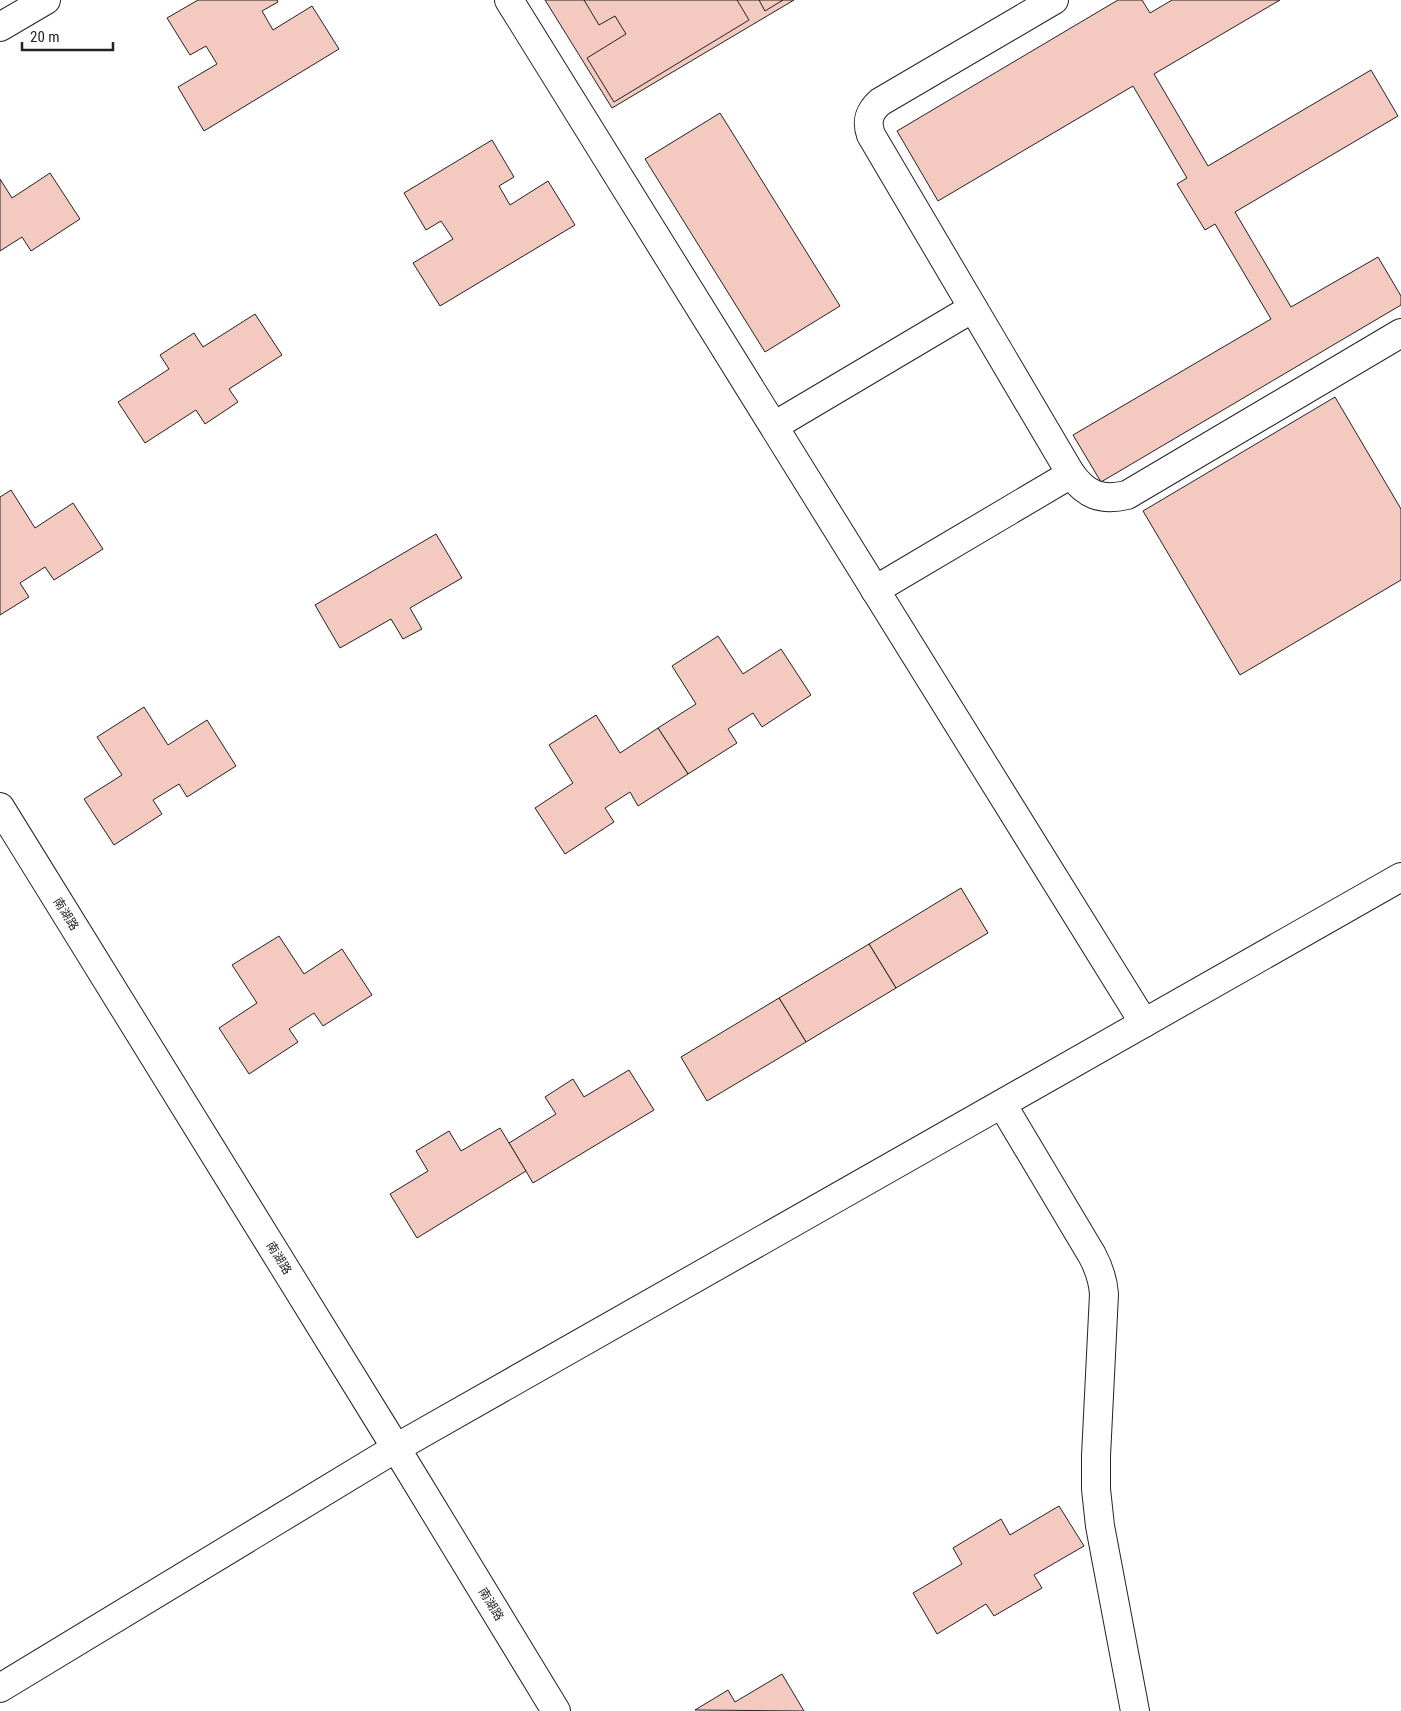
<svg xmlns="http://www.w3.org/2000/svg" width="1401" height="1711" viewBox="0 0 1401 1711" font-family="'Roboto Condensed','Noto Sans SC',sans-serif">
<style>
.building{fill:#f3c9c0;stroke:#222}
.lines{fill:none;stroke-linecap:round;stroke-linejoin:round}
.minor-casing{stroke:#222;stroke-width:30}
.major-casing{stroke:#222;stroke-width:30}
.minor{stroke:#fff;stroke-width:28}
.major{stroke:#fff;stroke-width:28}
.labels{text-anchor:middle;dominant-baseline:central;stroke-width:4;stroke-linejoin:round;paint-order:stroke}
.street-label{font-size:12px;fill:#222;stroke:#fff}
</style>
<rect width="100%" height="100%" fill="#fff"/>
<g class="building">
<path d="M198 0H277L278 2 262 11 273 30 312 6 339 49 204 131 178 87 217 64 206 46 190 55 167 18Z"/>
<path d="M545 0H794L612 108Z"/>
<path d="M584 0H737L749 20 614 102 587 58 626 34 615 16 599 25Z"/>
<path d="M759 0H783L765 11Z"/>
<path d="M1118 0H1142L1150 13 1172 0H1280L1154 74 1208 166 1371 70 1398 116 1235 212 1291 307 1378 257 1401 296V305L1101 482 1073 435 1271 319 1215 224 1205 230 1177 184 1187 178 1133 86 938 201 897 131Z"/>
<path d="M720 113 840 306 765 352 645 159Z"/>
<path d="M492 140 514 177 499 186 510 205 548 181 575 225 440 306 413 263 453 239 441 221 426 230 404 193Z"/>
<path d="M50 173 80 219 31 251 22 237 0 251V179L12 198Z"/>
<path d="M255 314 282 355 229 389 238 402 205 424 196 410 145 443 118 402 169 369 160 355 194 333 203 347Z"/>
<path d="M1335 397 1401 509V580L1240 675 1143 511Z"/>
<path d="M11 490 35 528 73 503 103 549 54 580 45 567 20 583 29 597 0 615V497Z"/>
<path d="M436 534 462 578 410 608 422 629 403 639 391 619 340 648 315 605Z"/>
<path d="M718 636 743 674 781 649 811 695 762 727 753 713 728 729 737 743 688 774 658 728 696 704 672 666Z"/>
<path d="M144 707 168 745 207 720 236 766 187 797 179 784 153 800 162 814 114 845 84 799 122 775 97 737Z"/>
<path d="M596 715 620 753 658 728 688 774 638 806 630 792 605 808 614 822 565 854 535 808 573 783 549 745Z"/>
<path d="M961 888 988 933 896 988 869 944Z"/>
<path d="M279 936 304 974 342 949 372 995 323 1026 314 1013 289 1029 298 1042 249 1074 219 1028 257 1003 232 965Z"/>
<path d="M869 944 896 988 806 1042 779 998Z"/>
<path d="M779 998 806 1042 707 1101 681 1057Z"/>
<path d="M629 1070 654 1110 533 1183 509 1143 556 1114 545 1097 573 1079 584 1097Z"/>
<path d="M500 1128 526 1171 417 1238 390 1194 428 1171 416 1151 449 1131 461 1151Z"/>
<path d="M1059 1506 1084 1546 1034 1575 1042 1588 994 1616 986 1604 937 1634 913 1593 962 1564 953 1548 1001 1519 1010 1535Z"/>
<path d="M782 1674 804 1711 695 1710 728 1690 735 1702Z"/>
</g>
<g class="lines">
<g class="minor-casing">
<g id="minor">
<path d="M509 0 1144 1023"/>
<path d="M1054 0 880 102C869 112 866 121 871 135L1071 474C1086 495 1101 501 1127 495L1401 333"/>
<path d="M0 27 46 0"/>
<path d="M774 426 973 308"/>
<path d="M875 590 1071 474"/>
<path d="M1002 1104 1092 1255C1099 1268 1103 1280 1104 1294L1096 1456V1489L1100 1526 1135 1711"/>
<path d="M0 1688 396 1448 1401 877"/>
</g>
</g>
<g class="major-casing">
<path id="major" d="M0 807 396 1448 556 1711"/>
</g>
<use href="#minor" class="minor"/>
<use href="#major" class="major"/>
</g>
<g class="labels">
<g class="street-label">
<text transform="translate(66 914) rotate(58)">南湖路</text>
<text transform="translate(279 1258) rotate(58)">南湖路</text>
<text transform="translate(491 1604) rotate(59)">南湖路</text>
</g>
</g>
<path d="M22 42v8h91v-8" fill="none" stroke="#222222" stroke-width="2.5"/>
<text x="30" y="42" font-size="15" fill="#222222" stroke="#ffffff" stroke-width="4" paint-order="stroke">20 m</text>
</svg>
